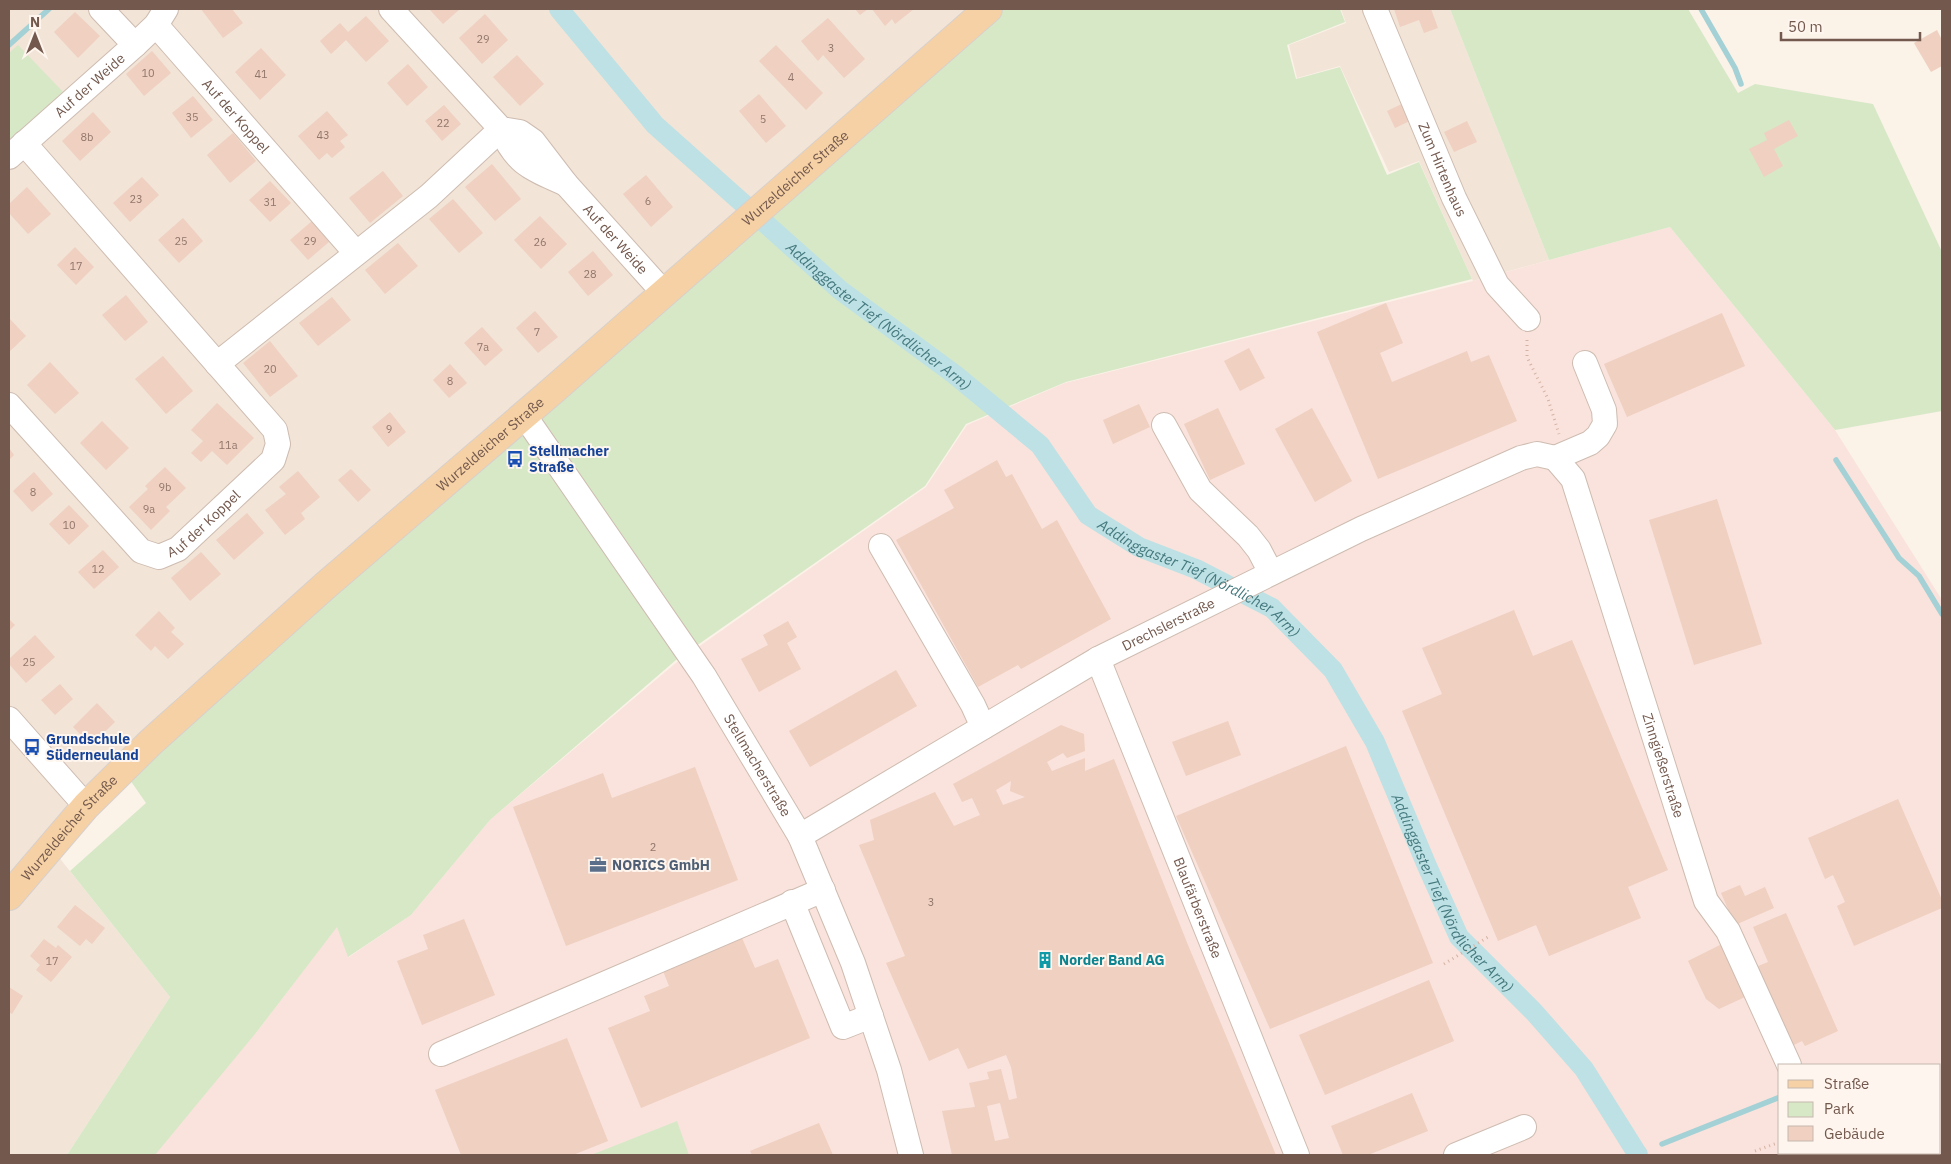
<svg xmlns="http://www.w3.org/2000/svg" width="1951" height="1164" viewBox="0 0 1951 1164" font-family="'IBM Plex Sans',sans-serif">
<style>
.residential{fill:#f2e4d7}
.commercial{fill:#fae3dc;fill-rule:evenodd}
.green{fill:#d7e8c7}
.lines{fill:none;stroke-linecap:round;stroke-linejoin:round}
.stream{stroke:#a4d1d5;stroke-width:5.5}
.canal{stroke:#bde1e4;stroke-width:20}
.building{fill:#efd0c1;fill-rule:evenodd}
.minor-casing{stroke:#cebcb1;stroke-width:26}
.major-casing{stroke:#d8d0cd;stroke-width:30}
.path{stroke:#d4b3a4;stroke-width:3;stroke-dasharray:1 4;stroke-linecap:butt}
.minor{stroke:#fff;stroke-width:24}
.major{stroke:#f5d1a5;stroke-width:28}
.labels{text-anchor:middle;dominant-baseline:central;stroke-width:4;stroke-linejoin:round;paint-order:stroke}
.number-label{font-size:11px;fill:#92766a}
.street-label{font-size:14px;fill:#73584d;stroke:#fef6ee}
.transit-label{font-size:14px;font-weight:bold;fill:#164399;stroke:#fef6ee;text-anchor:start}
.service-label{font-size:14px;font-weight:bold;fill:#4e5e75;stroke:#fef6ee;text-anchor:start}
.culture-label{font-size:14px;font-weight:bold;fill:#0d838f;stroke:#fef6ee;text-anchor:start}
.water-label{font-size:15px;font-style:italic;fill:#45797e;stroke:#fef6ee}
</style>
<rect width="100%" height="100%" fill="#fbf2e8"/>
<g class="residential">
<path d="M9 9H971L387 520 177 698 42 836 170 997 67 1155H9Z"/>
<path d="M1341 9H1450L1549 260 1473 281 1419 161 1389 172 1340 66 1297 78 1289 45 1346 23Z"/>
</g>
<path class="commercial" d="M1670 227 1835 430 1942 600V1155H67L259 1029 337 926 349 957 411 915 490 820 677 662 926 487 967 425 1065 383 1473 281ZM1780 1065H1940V1153H1780Z"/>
<g class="green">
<path d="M1004 9H1340L1345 22 1287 45 1296 79 1340 67 1387 175 1419 162 1472 279 1066 382 966 424 925 486 676 660 490 820 411 915 348 957 337 927 259 1029 155 1155H67L170 997 70 871 146 803 130 780 257 659 780 201Z"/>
<path d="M1450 9H1688L1738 93 1755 84 1873 104 1942 252V411L1835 430 1670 227 1549 260Z"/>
<path d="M18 45 65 94 9 145V53Z"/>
<path d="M677 1121 689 1155H591Z"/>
</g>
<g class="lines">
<g class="stream">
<path d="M1701 9 1735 68 1741 84"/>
<path d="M9 45 49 9"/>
<path d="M1836 460 1899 558 1919 576 1942 614"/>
<path d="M1662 1144 1780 1097"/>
<path d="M1637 1153 1644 1151"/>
<path d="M1908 1153 1910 1155"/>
</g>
<path class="canal" id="s1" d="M559 9 655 125 840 290 954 374 1040 445 1088 515 1139 547 1196 569 1272 608 1333 670 1375 742 1427 866 1459 937 1534 1012 1584 1069 1638 1155"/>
</g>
<g class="building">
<path d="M201 9H232L243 23 223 38Z"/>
<path d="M429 9H460L443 24Z"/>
<path d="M855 9H868L860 15Z"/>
<path d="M872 9H914L895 24 892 19 885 26Z"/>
<path d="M1394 9H1431L1438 28 1424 33 1419 20 1400 27Z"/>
<path d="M75 12 100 36 78 58 54 32Z"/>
<path d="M485 14 508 40 482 64 459 38Z"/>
<path d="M366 16 389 41 366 62 346 40 331 54 320 41 340 23 348 32Z"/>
<path d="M828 18 865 59 844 78 823 55 818 61 801 41Z"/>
<path d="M1937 30 1942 40V66L1931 72 1914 43Z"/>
<path d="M776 45 823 93 806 110 759 61Z"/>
<path d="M261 48 286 75 260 100 235 72Z"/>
<path d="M152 51 171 73 144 96 126 74Z"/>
<path d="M517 55 544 84 520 106 493 77Z"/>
<path d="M408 64 428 87 407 106 387 83Z"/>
<path d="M759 94 786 126 766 143 739 111Z"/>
<path d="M193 96 213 120 191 138 172 113Z"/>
<path d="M1406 102 1414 119 1395 128 1387 111Z"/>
<path d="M444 105 461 124 442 141 425 121Z"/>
<path d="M327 111 348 135 340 141 345 147 332 158 327 153 319 160 298 136Z"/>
<path d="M93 112 111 132 80 161 62 141Z"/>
<path d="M1789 120 1798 136 1774 149 1783 166 1764 177 1749 149 1767 140 1764 133Z"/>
<path d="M1467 121 1477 142 1454 152 1444 132Z"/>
<path d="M233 133 256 161 230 183 207 155Z"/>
<path d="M492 164 521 199 495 221 465 187Z"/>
<path d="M383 171 403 196 370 223 349 198Z"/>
<path d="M646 175 673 207 651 227 623 194Z"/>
<path d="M142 177 159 195 130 222 113 203Z"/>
<path d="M270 181 291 203 270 222 249 200Z"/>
<path d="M27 187 51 214 28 234 9 213V204Z"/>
<path d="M453 199 483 233 459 253 429 219Z"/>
<path d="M540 216 567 244 541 269 514 240Z"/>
<path d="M183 218 203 241 179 263 158 240Z"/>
<path d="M312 221 330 241 308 260 290 240Z"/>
<path d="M398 243 418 266 385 294 365 270Z"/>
<path d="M75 247 94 267 76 285 57 265Z"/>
<path d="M593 251 613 275 588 296 568 272Z"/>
<path d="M126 295 148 322 125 341 102 315Z"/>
<path d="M332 297 351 320 318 346 299 323Z"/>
<path d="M1386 303 1403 343 1380 353 1392 382 1467 351 1471 362 1489 355 1517 421 1378 479 1317 332Z"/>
<path d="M535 311 558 337 538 353 516 328Z"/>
<path d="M1722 313 1745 366 1627 417 1604 364Z"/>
<path d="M9 318 26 336 9 352Z"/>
<path d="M482 327 503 350 485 366 464 343Z"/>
<path d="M270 341 298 376 270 397 243 363Z"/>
<path d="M1249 348 1265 378 1240 391 1224 361Z"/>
<path d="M163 356 193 391 166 414 135 379Z"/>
<path d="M50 362 79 393 55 414 27 385Z"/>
<path d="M450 364 467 383 449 398 433 380Z"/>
<path d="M217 403 254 438 227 465 212 451 201 462 191 453 203 441 191 430Z"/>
<path d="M1139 404 1150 427 1113 444 1103 420Z"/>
<path d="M1218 408 1245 464 1210 480 1184 424Z"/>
<path d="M1312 408 1352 481 1315 502 1275 429Z"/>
<path d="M390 412 406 432 388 447 372 427Z"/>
<path d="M102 421 129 448 106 470 80 443Z"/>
<path d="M9 448 14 455 9 460Z"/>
<path d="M997 460 1006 477 1012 474 1042 529 1057 520 1111 619 1021 669 1018 665 978 687 896 540 954 508 944 490Z"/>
<path d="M165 467 186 488 166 507 170 511 151 530 129 507 148 489 145 486Z"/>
<path d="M351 469 371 490 358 502 338 480Z"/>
<path d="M298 471 320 497 301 513 305 519 285 535 265 510 286 494 279 487Z"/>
<path d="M34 472 53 494 32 512 13 491Z"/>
<path d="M1717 499 1762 644 1694 665 1649 520Z"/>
<path d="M69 505 89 526 69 545 49 524Z"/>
<path d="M247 513 264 533 234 560 216 540Z"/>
<path d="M103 550 119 567 94 589 78 572Z"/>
<path d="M201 552 221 574 190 601 171 578Z"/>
<path d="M1514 610 1533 656 1572 640 1668 870 1628 887 1641 918 1549 956 1536 925 1498 941 1402 711 1442 694 1422 648Z"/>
<path d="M159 611 175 628 171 632 184 644 168 659 155 646 151 651 135 635Z"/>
<path d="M9 619 15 625 9 631Z"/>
<path d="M788 621 797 637 787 643 801 669 759 692 741 659 768 645 763 635Z"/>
<path d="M35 635 55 657 26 683 9 664V659Z"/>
<path d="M896 670 917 706 810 767 789 731Z"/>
<path d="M60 684 73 699 55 715 41 700Z"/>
<path d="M97 703 115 722 91 745 73 727Z"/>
<path d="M1228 721 1241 755 1186 776 1172 742Z"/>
<path d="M1061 725 1084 734 1085 751 1067 758 1063 753 1047 762 1052 771 1085 758V771L1114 759 1188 945 1276 1155H952L942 1111 975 1107 969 1083 989 1079 987 1072 1001 1069 1009 1100 1017 1098 1011 1067 1006 1055 968 1069 958 1048 929 1061 886 963 905 956 859 845 874 840 870 820 935 792 954 826 980 815 972 798 962 802 953 784ZM1011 781 1010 791 1025 797 1003 805 996 790ZM1000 1103 1009 1138 995 1141 987 1106Z"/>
<path d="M1346 746 1433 963 1270 1029 1176 816Z"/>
<path d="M695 767 738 880 566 946 513 807 603 773 612 798Z"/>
<path d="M1898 799 1942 900V908L1854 946 1837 906 1845 902 1833 875 1825 879 1808 838Z"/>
<path d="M1740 885 1745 896 1765 887 1774 908 1735 925 1721 893Z"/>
<path d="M75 905 105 928 92 944 86 939 80 946 57 927Z"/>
<path d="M1786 913 1838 1031 1805 1046 1802 1041 1788 1048 1753 968 1768 962 1753 927Z"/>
<path d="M464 919 495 995 422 1025 397 961 428 949 423 935Z"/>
<path d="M742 938 755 968 778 959 810 1038 641 1108 608 1028 650 1011 644 996 669 986 663 971Z"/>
<path d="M44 939 56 948 58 945 72 957 51 982 36 970 40 965 30 956Z"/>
<path d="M1722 944 1740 984 1739 985 1745 997 1719 1009 1706 999 1688 961Z"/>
<path d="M1429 980 1454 1041 1325 1095 1299 1035Z"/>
<path d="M9 987 23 996 12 1014 9 1012Z"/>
<path d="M567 1038 608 1141 573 1155H461L435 1090Z"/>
<path d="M1412 1093 1428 1131 1368 1155H1343L1331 1126Z"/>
<path d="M819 1123 833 1155H752L750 1151Z"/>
</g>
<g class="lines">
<g class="minor-casing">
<g id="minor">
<path d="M101 9 135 45"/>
<path d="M391 9 501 129C516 165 533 169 566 184L533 141 520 132 501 129"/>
<path id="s2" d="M1375 9 1454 198 1497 285 1528 319"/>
<path id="s3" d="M156 25 356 253"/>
<path id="s4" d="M9 157 135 45 156 25 166 9"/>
<path id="s5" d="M566 184 664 293"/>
<path d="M217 364 429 196 501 129"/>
<path id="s6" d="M9 405 141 551 159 557 178 549 273 460 278 444 275 430 24 143"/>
<path id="s7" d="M524 415 704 676 800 836 853 963 889 1070 911 1155"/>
<path d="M1164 425 1200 490 1248 536 1259 550 1271 573"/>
<path id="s8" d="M1555 458 1573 479 1706 901 1728 931 1789 1065"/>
<path d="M1555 458 1590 443 1598 436 1605 424 1604 410 1585 363"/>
<path d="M881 546 973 705 983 727"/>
<path id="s9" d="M1098 659 1297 1155"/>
<path d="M9 719 86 806"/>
<path id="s10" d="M800 836 1098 659 1361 529 1521 458 1537 454 1555 458"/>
<path d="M792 902 843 1027 871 1016"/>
<path d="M441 1054 823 890"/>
<path d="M1456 1155 1524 1127"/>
</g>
</g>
<g class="major-casing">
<g id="major">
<path id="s11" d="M9 896 86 806 151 742 326 585 551 392 988 9"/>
</g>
</g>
<g class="path">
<path d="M1527 340V357L1548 399 1559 434"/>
<path d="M1444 964 1488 937"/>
<path d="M1755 1151 1780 1142"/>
<path d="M1835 1153 1837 1155"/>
</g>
<use href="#minor" class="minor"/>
<use href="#major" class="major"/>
</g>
<defs>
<g id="bus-bare" transform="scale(1.35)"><path d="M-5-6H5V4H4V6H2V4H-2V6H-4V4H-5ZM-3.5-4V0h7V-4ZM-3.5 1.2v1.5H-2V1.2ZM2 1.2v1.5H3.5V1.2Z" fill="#1a4fb4" stroke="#fef6ee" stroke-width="2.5" paint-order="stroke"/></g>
<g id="office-bare" transform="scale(1.35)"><path d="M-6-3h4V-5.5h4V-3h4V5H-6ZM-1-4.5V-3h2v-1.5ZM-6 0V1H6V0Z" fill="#5c6f8a" stroke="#fef6ee" stroke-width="2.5" paint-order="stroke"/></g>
<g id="building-bare" transform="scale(1.35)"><path d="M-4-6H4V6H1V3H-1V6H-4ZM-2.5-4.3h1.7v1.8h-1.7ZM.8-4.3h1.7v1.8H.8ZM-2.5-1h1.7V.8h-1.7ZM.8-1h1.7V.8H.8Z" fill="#0f9aa8" stroke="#fef6ee" stroke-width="2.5" paint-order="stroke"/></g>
</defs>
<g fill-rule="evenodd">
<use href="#bus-bare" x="515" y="459"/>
<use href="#bus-bare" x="32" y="747"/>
<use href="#office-bare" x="598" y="865"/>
<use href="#building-bare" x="1045" y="960"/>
</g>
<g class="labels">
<g class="number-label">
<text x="483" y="39">29</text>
<text x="831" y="48">3</text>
<text x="148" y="73">10</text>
<text x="261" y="74">41</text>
<text x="791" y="77">4</text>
<text x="192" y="117">35</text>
<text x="763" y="119">5</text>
<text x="443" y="123">22</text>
<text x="323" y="135">43</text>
<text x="87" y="137">8b</text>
<text x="136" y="199">23</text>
<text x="648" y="201">6</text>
<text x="270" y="202">31</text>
<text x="181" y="241">25</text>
<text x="310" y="241">29</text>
<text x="540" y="242">26</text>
<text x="76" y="266">17</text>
<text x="590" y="274">28</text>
<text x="537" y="332">7</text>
<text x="483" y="347">7a</text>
<text x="270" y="369">20</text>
<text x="450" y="381">8</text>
<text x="389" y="429">9</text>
<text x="228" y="445">11a</text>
<text x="165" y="487">9b</text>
<text x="33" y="492">8</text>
<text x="149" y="509">9a</text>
<text x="69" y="525">10</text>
<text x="98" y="569">12</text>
<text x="29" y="662">25</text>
<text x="653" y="847">2</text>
<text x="931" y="902">3</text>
<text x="52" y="961">17</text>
</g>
<g class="street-label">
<text stroke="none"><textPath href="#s4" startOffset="108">Auf der Weide</textPath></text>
<text stroke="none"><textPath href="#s3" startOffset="121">Auf der Koppel</textPath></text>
<text stroke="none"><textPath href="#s2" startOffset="174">Zum Hirtenhaus</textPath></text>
<text stroke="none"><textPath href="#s11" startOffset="1066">Wurzeldeicher Straße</textPath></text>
<text stroke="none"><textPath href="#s5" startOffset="74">Auf der Weide</textPath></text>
<text stroke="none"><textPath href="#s11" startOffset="661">Wurzeldeicher Straße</textPath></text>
<text stroke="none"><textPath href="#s6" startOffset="272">Auf der Koppel</textPath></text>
<text stroke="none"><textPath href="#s10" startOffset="425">Drechslerstraße</textPath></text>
<text stroke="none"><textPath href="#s7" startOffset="421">Stellmacherstraße</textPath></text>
<text stroke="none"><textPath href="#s8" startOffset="328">Zinngießerstraße</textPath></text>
<text stroke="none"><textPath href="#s11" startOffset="91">Wurzeldeicher Straße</textPath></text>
<text stroke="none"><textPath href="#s9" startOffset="268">Blaufärberstraße</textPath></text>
</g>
<g class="transit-label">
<text x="529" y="451">Stellmacher<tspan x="529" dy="16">Straße</tspan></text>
<text x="46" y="739">Grundschule<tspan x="46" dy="16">Süderneuland</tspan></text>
</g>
<g class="service-label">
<text x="612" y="865">NORICS GmbH</text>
</g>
<g class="culture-label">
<text x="1059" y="960">Norder Band AG</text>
</g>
<g class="water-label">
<text stroke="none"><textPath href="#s1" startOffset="445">Addinggaster Tief (Nördlicher Arm)</textPath></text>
<text stroke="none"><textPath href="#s1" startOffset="865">Addinggaster Tief (Nördlicher Arm)</textPath></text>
<text stroke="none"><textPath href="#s1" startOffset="1285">Addinggaster Tief (Nördlicher Arm)</textPath></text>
</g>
</g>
<rect width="1951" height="1164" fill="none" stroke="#73584d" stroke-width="20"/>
<rect x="1778" y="1064" width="162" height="90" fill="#fef6ee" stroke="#c6b7ae"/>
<rect x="1788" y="1080" width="25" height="8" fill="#f5d1a5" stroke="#c6b7ae"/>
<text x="1824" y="1089" font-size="15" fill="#73584d">Straße</text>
<rect x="1788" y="1102" width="25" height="15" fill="#d7e8c7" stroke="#c6b7ae"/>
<text x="1824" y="1114" font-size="15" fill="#73584d">Park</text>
<rect x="1788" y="1126" width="25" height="15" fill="#efd0c1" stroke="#c6b7ae"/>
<text x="1824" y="1139" font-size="15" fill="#73584d">Gebäude</text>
<g transform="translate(35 35)" stroke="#fef6ee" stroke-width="4" paint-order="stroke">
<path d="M0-4L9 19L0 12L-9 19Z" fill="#73584d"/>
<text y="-8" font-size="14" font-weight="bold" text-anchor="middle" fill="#73584d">N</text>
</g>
<path d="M1781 32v8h139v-8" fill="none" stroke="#73584d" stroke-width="2.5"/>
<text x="1788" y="32" font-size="15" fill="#73584d" stroke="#fef6ee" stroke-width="4" paint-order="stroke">50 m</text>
</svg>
